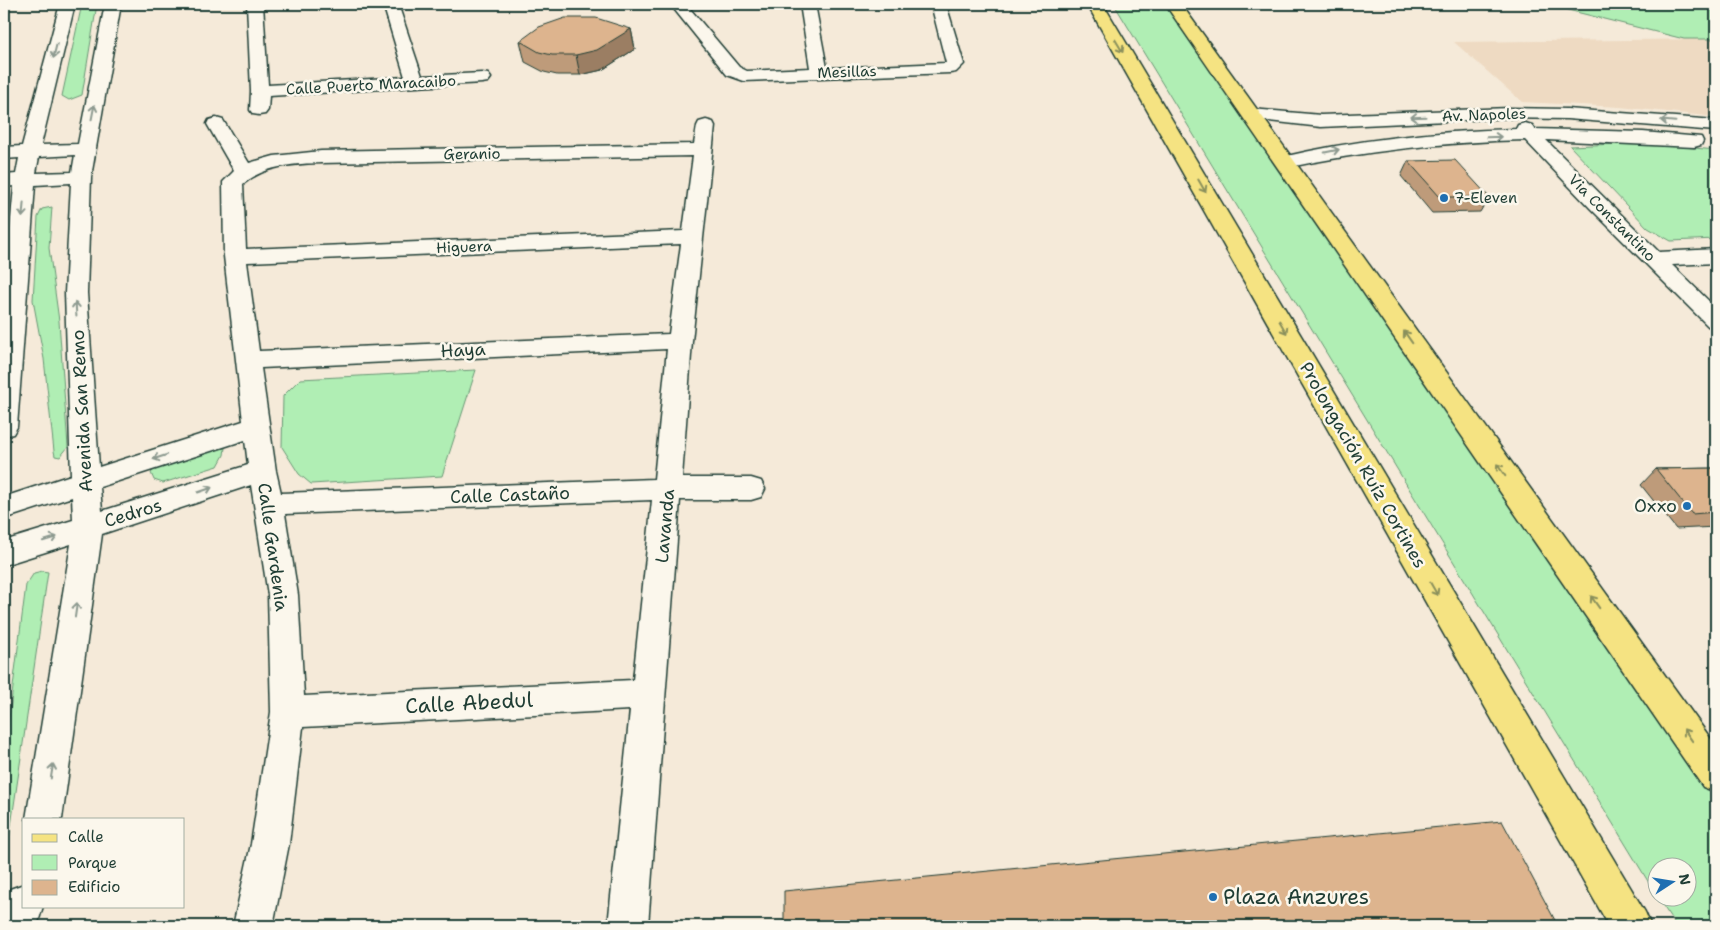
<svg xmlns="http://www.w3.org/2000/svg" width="1720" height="930" viewBox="0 0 1720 930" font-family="'Shantell Sans',sans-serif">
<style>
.built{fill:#eedac2}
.green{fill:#b0eeb4;stroke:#689674}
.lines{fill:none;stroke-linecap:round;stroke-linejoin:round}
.minor-casing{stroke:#1f3d34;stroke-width:3}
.major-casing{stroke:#1f3d34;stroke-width:3}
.minor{fill:#fbf7ec;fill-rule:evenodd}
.major{fill:#f5e382;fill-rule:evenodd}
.wall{fill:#be9b7a;stroke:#1f3d34}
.shaded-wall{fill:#9b7e63;stroke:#1f3d34}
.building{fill:#ddb48e;stroke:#1f3d34}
.oneway{stroke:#8a905b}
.oneway2{stroke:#8d9a90}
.poi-dot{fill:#1f6fb2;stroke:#fbf7ec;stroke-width:2}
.labels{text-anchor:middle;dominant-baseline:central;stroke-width:5;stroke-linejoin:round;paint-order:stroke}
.far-street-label{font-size:15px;fill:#1f3d34;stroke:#fbf7ec}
.far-poi-label{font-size:15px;fill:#1f3d34;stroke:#fbf7ec;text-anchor:start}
.street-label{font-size:18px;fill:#1f3d34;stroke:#fbf7ec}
.poi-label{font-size:18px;fill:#1f3d34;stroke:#fbf7ec;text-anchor:end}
.near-street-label{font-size:21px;fill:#1f3d34;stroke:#fbf7ec}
.near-poi-label{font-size:21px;fill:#1f3d34;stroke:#fbf7ec;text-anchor:start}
</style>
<rect width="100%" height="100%" fill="#f5ead9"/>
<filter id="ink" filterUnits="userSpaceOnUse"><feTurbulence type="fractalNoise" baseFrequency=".02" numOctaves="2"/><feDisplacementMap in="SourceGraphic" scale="10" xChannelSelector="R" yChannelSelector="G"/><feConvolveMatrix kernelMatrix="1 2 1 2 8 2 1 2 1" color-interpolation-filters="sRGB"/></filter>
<g filter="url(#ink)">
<path class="built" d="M1716 39V117L1620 107 1522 102 1454 42Z"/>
<g class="green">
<path d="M82 4H97L82 95 69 100 62 96Z"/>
<path d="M1114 4H1164L1716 798V926H1676L1658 898H1688V868H1658L1657 896Z"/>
<path d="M1544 4H1716V39H1684Z"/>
<path d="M1640 143 1716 150V239L1671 241 1648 228 1570 146Z"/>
<path d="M52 207 49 248 59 321 68 447 60 457 55 456 54 451 44 359 33 300 38 217 42 209Z"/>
<path d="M476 370 442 476 311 484 299 474 282 447 283 396 300 379Z"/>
<path d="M214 447 225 448 224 455 218 466 163 483 154 480 151 473 157 466Z"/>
<path d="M42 571 48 572 4 874V740L8 726 26 585 34 573Z"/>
</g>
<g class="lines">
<g class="minor-casing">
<g id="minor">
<path d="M60 4H75L41 145 78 144 105 4H121L91 177 87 293 99 467 243 421 224 256 223 182 234 171 207 124 209 120 216 118 223 120 249 163 274 156 321 151 694 144 697 126 699 122 706 120 713 122 715 126 692 341 682 478H751L761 481 765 489 761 497 751 500H680L648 926H608L630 710 303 727 289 844 273 926H233L251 844 271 712 268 595 251 485 102 534 62 819H26L71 544 4 565V541L73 520 72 497 4 519V497L71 475 65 293 71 183 35 185 17 427 13 434 4 436V295L14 186 4 187V175L16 174 19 158 4 159V147L22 146ZM75 155 72 172 36 173 39 157ZM693 156 683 231 246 249 243 184C266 165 293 164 321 163ZM681 244 669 334 259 351 247 262ZM667 349 654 479 281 493 276 471 261 368ZM245 440 248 465 102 511 100 487ZM652 500 633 680 304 696 298 595 285 514Z"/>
<path d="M247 4H263L268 85 405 77 383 4H398L422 76 482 73 488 74 491 78 488 82 482 83 269 96 268 110 265 114 259 115 253 114 250 110 251 91Z"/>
<path d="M670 4H686L739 67 747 71 810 68 800 4H815L827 68 946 63 931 4H946L964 64 956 72 950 73 744 81 727 75Z"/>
<path d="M1510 108 1567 109 1716 120V131L1567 119 1510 118 1321 127 1251 119 1245 118 1242 114 1245 110 1251 109 1321 115Z"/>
<path d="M1525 123 1532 125 1535 129 1643 132 1701 137 1703 141 1701 145 1694 147 1546 140 1659 252 1716 249V263L1672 265 1716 308V329L1708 326 1590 208 1525 140C1444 142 1365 151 1285 168L1278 166 1275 162 1278 158C1356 139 1436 131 1516 129L1518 125Z"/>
<path d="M24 884V906H43L37 926H4V905L10 889Z"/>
</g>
</g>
<g class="major-casing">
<g id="major">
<path d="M1087 4H1103L1645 912 1651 926H1609Z"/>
<path d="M1165 4H1181L1716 746V792L1703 787Z"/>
</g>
</g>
<use href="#minor" class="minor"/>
<use href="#major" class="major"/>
</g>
<g class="wall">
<path d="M631 29 635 49 602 70 580 75H557L544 72 525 62 520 41Z"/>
<path d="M1408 161 1489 197 1480 212 1432 213 1401 176Z"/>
<path d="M1716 468V527L1676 529 1641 485 1656 469Z"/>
</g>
<path class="shaded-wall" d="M631 29 635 49 602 70 580 75 576 55Z"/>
<g class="building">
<path d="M565 18H596L631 29 597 50 576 55H552L539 52 520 41 539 27Z"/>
<path d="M1455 160 1489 197H1440L1408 161Z"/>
<path d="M1716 468V512L1692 514 1656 469Z"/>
<path d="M1502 821 1558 926H784V891Z"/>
</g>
<defs><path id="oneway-shaft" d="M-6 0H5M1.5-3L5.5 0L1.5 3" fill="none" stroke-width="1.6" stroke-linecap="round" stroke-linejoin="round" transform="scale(1.25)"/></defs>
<g class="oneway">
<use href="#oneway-shaft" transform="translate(1119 46) rotate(59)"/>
<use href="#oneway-shaft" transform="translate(1202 186) rotate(60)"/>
<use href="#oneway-shaft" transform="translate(1283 327) rotate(60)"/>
<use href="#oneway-shaft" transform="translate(1408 337) rotate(-125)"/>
<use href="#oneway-shaft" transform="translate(1501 470) rotate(-125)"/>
<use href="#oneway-shaft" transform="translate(1434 589) rotate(60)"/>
<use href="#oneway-shaft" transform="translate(1595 602) rotate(-125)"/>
<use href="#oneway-shaft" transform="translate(1688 735) rotate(-125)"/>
</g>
<g class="oneway2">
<use href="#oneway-shaft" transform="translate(55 51) rotate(104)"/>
<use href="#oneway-shaft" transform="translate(93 112) rotate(-79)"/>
<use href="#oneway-shaft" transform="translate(1418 117) rotate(178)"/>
<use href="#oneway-shaft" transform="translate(1668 121) rotate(-175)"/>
<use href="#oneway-shaft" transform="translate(1494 137) rotate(-2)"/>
<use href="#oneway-shaft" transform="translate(1332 151) rotate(-12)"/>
<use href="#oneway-shaft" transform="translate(23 210) rotate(95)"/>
<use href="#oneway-shaft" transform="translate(76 309) rotate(-93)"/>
<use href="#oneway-shaft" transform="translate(160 457) rotate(162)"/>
<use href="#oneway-shaft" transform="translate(205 490) rotate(-19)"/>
<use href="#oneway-shaft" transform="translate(50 539) rotate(-17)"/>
<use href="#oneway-shaft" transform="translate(76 610) rotate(-82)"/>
<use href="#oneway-shaft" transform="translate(52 771) rotate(-81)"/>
</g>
</g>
<g class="poi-dot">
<circle cx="1444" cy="198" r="5"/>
<circle cx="1687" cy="506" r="5"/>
<circle cx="1213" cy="897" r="5"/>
</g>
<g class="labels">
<g class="far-street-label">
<text transform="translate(847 72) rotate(-2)">Mesillas</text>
<text transform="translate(371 85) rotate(-3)">Calle Puerto Maracaibo</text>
<text transform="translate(1484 115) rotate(-2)">Av. Napoles</text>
<text transform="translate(472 154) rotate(-1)">Geranio</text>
<text transform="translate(1612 218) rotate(45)">Via Constantino</text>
<text transform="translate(464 247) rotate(-2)">Higuera</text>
</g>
<g class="far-poi-label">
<text x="1454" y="198">7-Eleven</text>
</g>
<g class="street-label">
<text transform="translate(463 350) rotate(-3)">Haya</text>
<text transform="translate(82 411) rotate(-93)">Avenida San Remo</text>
<text transform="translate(1363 465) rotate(60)">Prolongación Ruíz Cortines</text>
<text transform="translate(510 495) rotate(-2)">Calle Castaño</text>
<text transform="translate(133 513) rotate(-17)">Cedros</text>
<text transform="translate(665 526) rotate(-85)">Lavanda</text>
<text transform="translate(273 547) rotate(82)">Calle Gardenia</text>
</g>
<g class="poi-label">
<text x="1677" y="506">Oxxo</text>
</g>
<g class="near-street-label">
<text transform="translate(469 703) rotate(-3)">Calle Abedul</text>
</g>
<g class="near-poi-label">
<text x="1223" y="897">Plaza Anzures</text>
</g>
</g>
<rect width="1720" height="930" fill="none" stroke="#fbf7ec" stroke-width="20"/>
<rect x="10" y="10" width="1700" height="910" fill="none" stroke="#1f3d34" stroke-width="2" filter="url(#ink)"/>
<rect x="22" y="818" width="162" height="90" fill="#fbf7ec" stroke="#a3ada2"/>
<rect x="32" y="834" width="25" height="8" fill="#f5e382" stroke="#a3ada2"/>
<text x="68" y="842" font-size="15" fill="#1f3d34">Calle</text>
<rect x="32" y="855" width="25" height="15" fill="#b0eeb4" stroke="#a3ada2"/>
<text x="68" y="868" font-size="15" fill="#1f3d34">Parque</text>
<rect x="32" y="880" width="25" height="15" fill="#ddb48e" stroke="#a3ada2"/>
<text x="68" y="892" font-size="15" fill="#1f3d34">Edificio</text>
<g transform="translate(1672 882) rotate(78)"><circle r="24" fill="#fbf7ec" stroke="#a3ada2"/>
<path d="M0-4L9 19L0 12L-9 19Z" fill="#1f6fb2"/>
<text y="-8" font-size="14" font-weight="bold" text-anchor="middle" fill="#1f3d34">N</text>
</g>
</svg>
